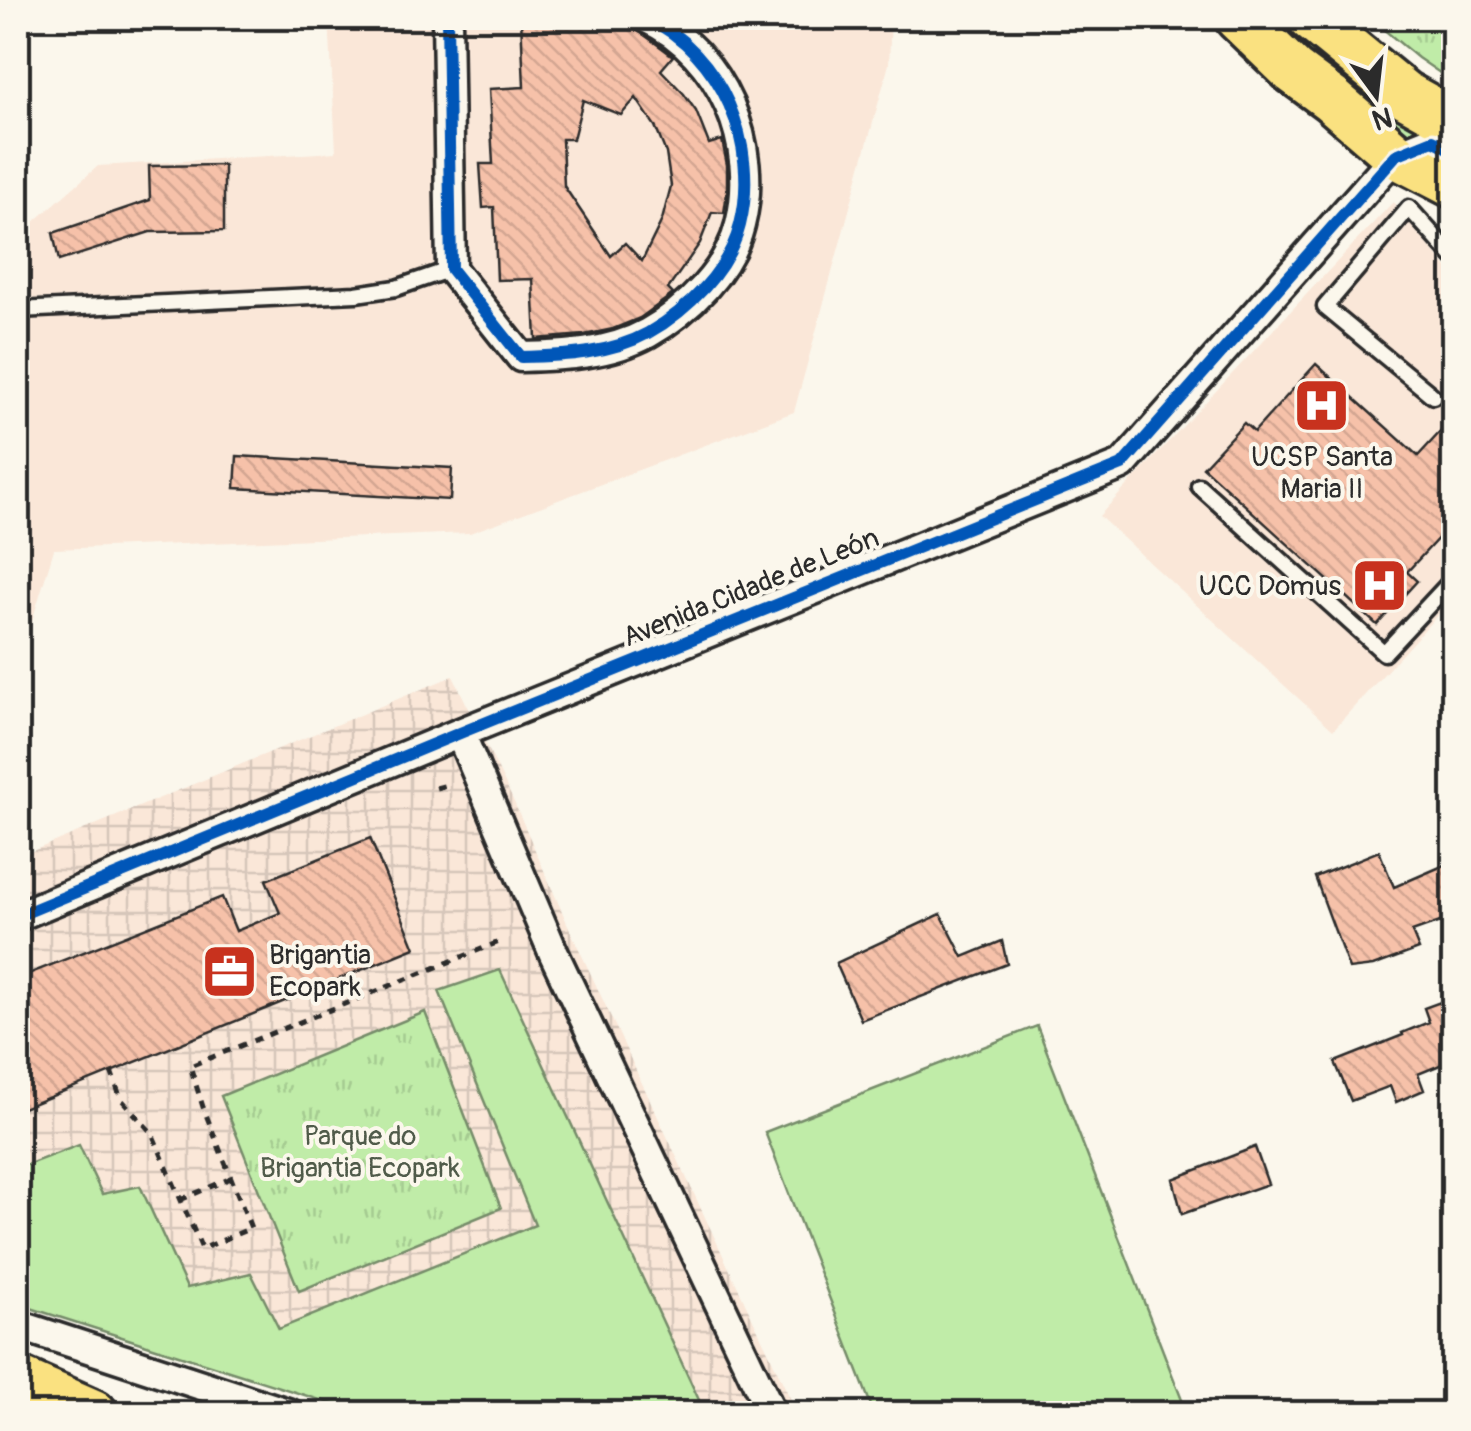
<svg xmlns="http://www.w3.org/2000/svg" width="1471" height="1431" font-family="Pangolin,sans-serif">
  <style>
    .built { fill: #fae7d8 }
    .industrial { fill: url(#industrial-grid) }
    .grass { fill: #c0eca8; stroke: #768c6a; stroke-width: 2.5 }
    .park { fill: url(#park-tufts); stroke: #768c6a; stroke-width: 2.5 }
    .building { fill: url(#building-back-hatch); stroke: #2b2b2b; stroke-width: 2.5; fill-rule: evenodd }
    .lines { fill: none; stroke-linecap: round; stroke-linejoin: round }
    .service-casing { stroke: #2b2b2b; stroke-width: 21 }
    .minor-casing { stroke: #2b2b2b; stroke-width: 35 }
    .primary-casing { stroke: #2b2b2b; stroke-width: 52 }
    .trunk-casing { stroke: #2b2b2b; stroke-width: 55 }
    .path { stroke: #2b2b2b; stroke-width: 5; stroke-dasharray: 8 8; stroke-linecap: butt }
    .service { stroke: #fbf7ec; stroke-width: 14 }
    .minor { stroke: #fbf7ec; stroke-width: 28 }
    .primary { stroke: #fae180; stroke-width: 45 }
    .trunk { stroke: #fae180; stroke-width: 48 }
    .cycleway-casing { stroke: #fbf7ec; stroke-width: 19 }
    .cycleway { stroke: #0057b8; stroke-width: 12 }
    .labels { text-anchor: middle; dominant-baseline: central; stroke-width: 8; stroke-linejoin: round; paint-order: stroke }
    .poi-label { font-size: 28px; fill: #2b2b2b; stroke: #fbf7ec }
    .street-label { font-size: 28px; fill: #2b2b2b; stroke: #fbf7ec }
    .park-label { font-size: 28px; fill: #505b4a; stroke: #fbf7ec }
  </style>
  <defs>
    <pattern id="industrial-grid" width="8" height="8" patternUnits="userSpaceOnUse" patternTransform="scale(2.5)"><rect width="8" height="8" fill="#fae7d8"/><path d="M0 4h8M4 0v8" fill="none" stroke="#d6c6ba"/></pattern>
    <pattern id="park-tufts" width="24" height="20" patternUnits="userSpaceOnUse" patternTransform="scale(2.5)"><rect width="24" height="20" fill="#c0eca8"/><path d="M3 7l-1-3M5 7V3M7 7l1-3M15 17l-1-3M17 17v-4M19 17l1-3" fill="none" stroke="#a5cb91"/></pattern>
    <pattern id="building-back-hatch" width="6" height="6" patternUnits="userSpaceOnUse" patternTransform="scale(2.5)"><rect width="6" height="6" fill="#f6c1a9"/><path d="M-1 5l2 2M0 0l6 6M5-1l2 2" fill="none" stroke="#d3a692"/></pattern>
  </defs>
  <rect width="100%" height="100%" fill="#fbf7ec"/>
  <filter id="ink" filterUnits="userSpaceOnUse"><feTurbulence type="fractalNoise" baseFrequency=".01" numOctaves="2"/><feDisplacementMap in="SourceGraphic" scale="20" xChannelSelector="R" yChannelSelector="G"/><feConvolveMatrix kernelMatrix="1 2 1 2 8 2 1 2 1" color-interpolation-filters="sRGB"/></filter>
  <g filter="url(#ink)">
    <path class="built" d="M329,18H891L889,64L794,412L470,533L54,549L18,667V236L98,166L336,152Z
      M1393,202L1453,275V598L1333,730L1099,516Z"/>
    <path class="industrial" d="M453,676L514,802L571,932L797,1413H361L18,1304V857Z"/>
    <path class="grass" d="M1261,18H1281L1316,50L1453,148V164L1391,124Z
      M500,970L705,1413H361L18,1304V1168L79,1145L102,1194L140,1186L187,1288L251,1273L279,1329L535,1225L439,991Z
      M1037,1026L1187,1413H874L765,1132Z"/>
    <path class="park" d="M1370,18H1453V82L1418,58Z
      M425,1012L501,1208L299,1291L221,1096Z"/>
    <path class="building" d="M521,18H583L632,26L673,56L661,70L684,94L696,111L709,144L722,140L727,165V193L724,213L712,212L700,243L668,289L673,294L640,318L613,329L584,335L536,339L533,279L497,280L494,207L483,208L480,164H493L489,89L524,87ZM636,98L655,126L666,153L671,186L662,220L642,261L625,243L611,256L564,186L562,139H573L583,100L621,115Z
      M224,165V231L150,232L59,261L53,233L150,200L149,166Z
      M1316,364L1418,456L1454,417V521L1407,572L1417,581L1377,625L1203,467L1244,423L1254,432Z
      M237,456L452,468L450,500L235,488Z
      M370,838L415,948L18,1110V978L222,897L236,931L280,913L266,880Z
      M1379,851L1394,887L1454,861V917L1412,932L1419,949L1373,966L1349,969L1315,877Z
      M941,914L963,957L1002,941L1007,964L861,1020L836,963Z
      M1454,997V1080L1451,1081L1445,1063L1418,1074L1424,1090L1396,1102L1390,1086L1351,1101L1335,1062L1403,1035L1402,1033L1429,1022L1424,1008Z
      M1255,1147L1268,1184L1182,1214L1173,1179Z"/>
    <g class="lines">
      <defs>
        <path id="service" d="M18,310L356,294L396,288L451,269
          M1433,396L1325,307L1409,208L1454,258
          M1199,486L1384,653L1454,578"/>
        <path id="minor" d="M447,18L451,269L521,357C564,356 610,354 648,333C687,311 729,270 740,225C760,145 722,53 647,18
          M460,733L554,954L772,1414
          M18,916L460,733L1122,465L1396,155L1433,140L1454,151
          M18,1325L290,1414"/>
        <path id="primary" d="M1238,18L1293,71L1331,99L1396,155L1454,185
          M1311,18L1404,94L1454,122"/>
        <path id="trunk" d="M18,1381L93,1414"/>
      </defs>
      <use href="#service" class="service-casing"/>
      <use href="#minor" class="minor-casing"/>
      <use href="#primary" class="primary-casing"/>
      <use href="#trunk" class="trunk-casing"/>
      <path class="path" d="M436,788L451,784
        M111,1071L121,1099L152,1133L202,1249L251,1228L203,1107L190,1066L499,942
        M180,1200L231,1178"/>
      <use href="#service" class="service"/>
      <use href="#minor" class="minor"/>
      <use href="#primary" class="primary"/>
      <use href="#trunk" class="trunk"/>
      <defs>
        <path id="cycleway" d="M447,18L451,269L521,357C564,356 610,354 648,333C687,311 729,270 740,225C760,145 722,53 647,18
          M18,916L460,733L1122,465L1396,155L1433,140L1454,151"/>
      </defs>
      <use href="#cycleway" class="cycleway-casing"/>
      <use href="#cycleway" class="cycleway"/>
    </g>
  </g>
  <defs>
    <symbol id="hospital-square" viewBox="-11 -11 22 22"><rect x="-9" y="-9" width="18" height="18" rx="4" fill="#c8321e" stroke="#fbf7ec"/><path d="M-5-5h3v3.5h4V-5h3V5h-3V1.5h-4V5h-3Z" fill="#fff"/></symbol>
    <symbol id="office-square" viewBox="-11 -11 22 22"><rect x="-9" y="-9" width="18" height="18" rx="4" fill="#c8321e" stroke="#fbf7ec"/><path d="M-6-3h4V-5.5h4V-3h4V5H-6ZM-1-4.5V-3h2v-1.5ZM-6 0V1H6V0Z" fill="#fff"/></symbol>
  </defs>
  <g fill-rule="evenodd">
    <use href="#hospital-square" x="1290" y="374" width="63" height="63"/>
    <use href="#hospital-square" x="1348" y="554" width="63" height="63"/>
    <use href="#office-square" x="198" y="940" width="63" height="63"/>
  </g>
  <g class="labels">
    <g class="poi-label">
      <text x="1322" y="457">UCSP Santa<tspan x="1322" dy="32">Maria II</tspan></text>
      <text x="1341" y="586" text-anchor="end">UCC Domus</text>
      <text x="269" y="955" text-anchor="start">Brigantia<tspan x="269" dy="32">Ecopark</tspan></text>
    </g>
    <g class="street-label">
      <text transform="translate(751 588) rotate(-22)">Avenida Cidade de León</text>
    </g>
    <g class="park-label">
      <text x="360" y="1136">Parque do<tspan x="360" dy="32">Brigantia Ecopark</tspan></text>
    </g>
  </g>
  <rect width="1471" height="1431" fill="none" stroke="#fbf7ec" stroke-width="60"/>
  <rect x="30" y="30" width="1411" height="1371" fill="none" stroke="#2b2b2b" stroke-width="4" filter="url(#ink)"/>
  <g transform="translate(1376 95) rotate(165)" stroke="#fbf7ec" stroke-width="8" paint-order="stroke">
  <path d="M0-8L18 38L0 25L-18 38Z" fill="#2b2b2b"/>
  <text y="-15" font-size="28" font-weight="bold" text-anchor="middle" fill="#2b2b2b">N</text>
  </g>
</svg>
